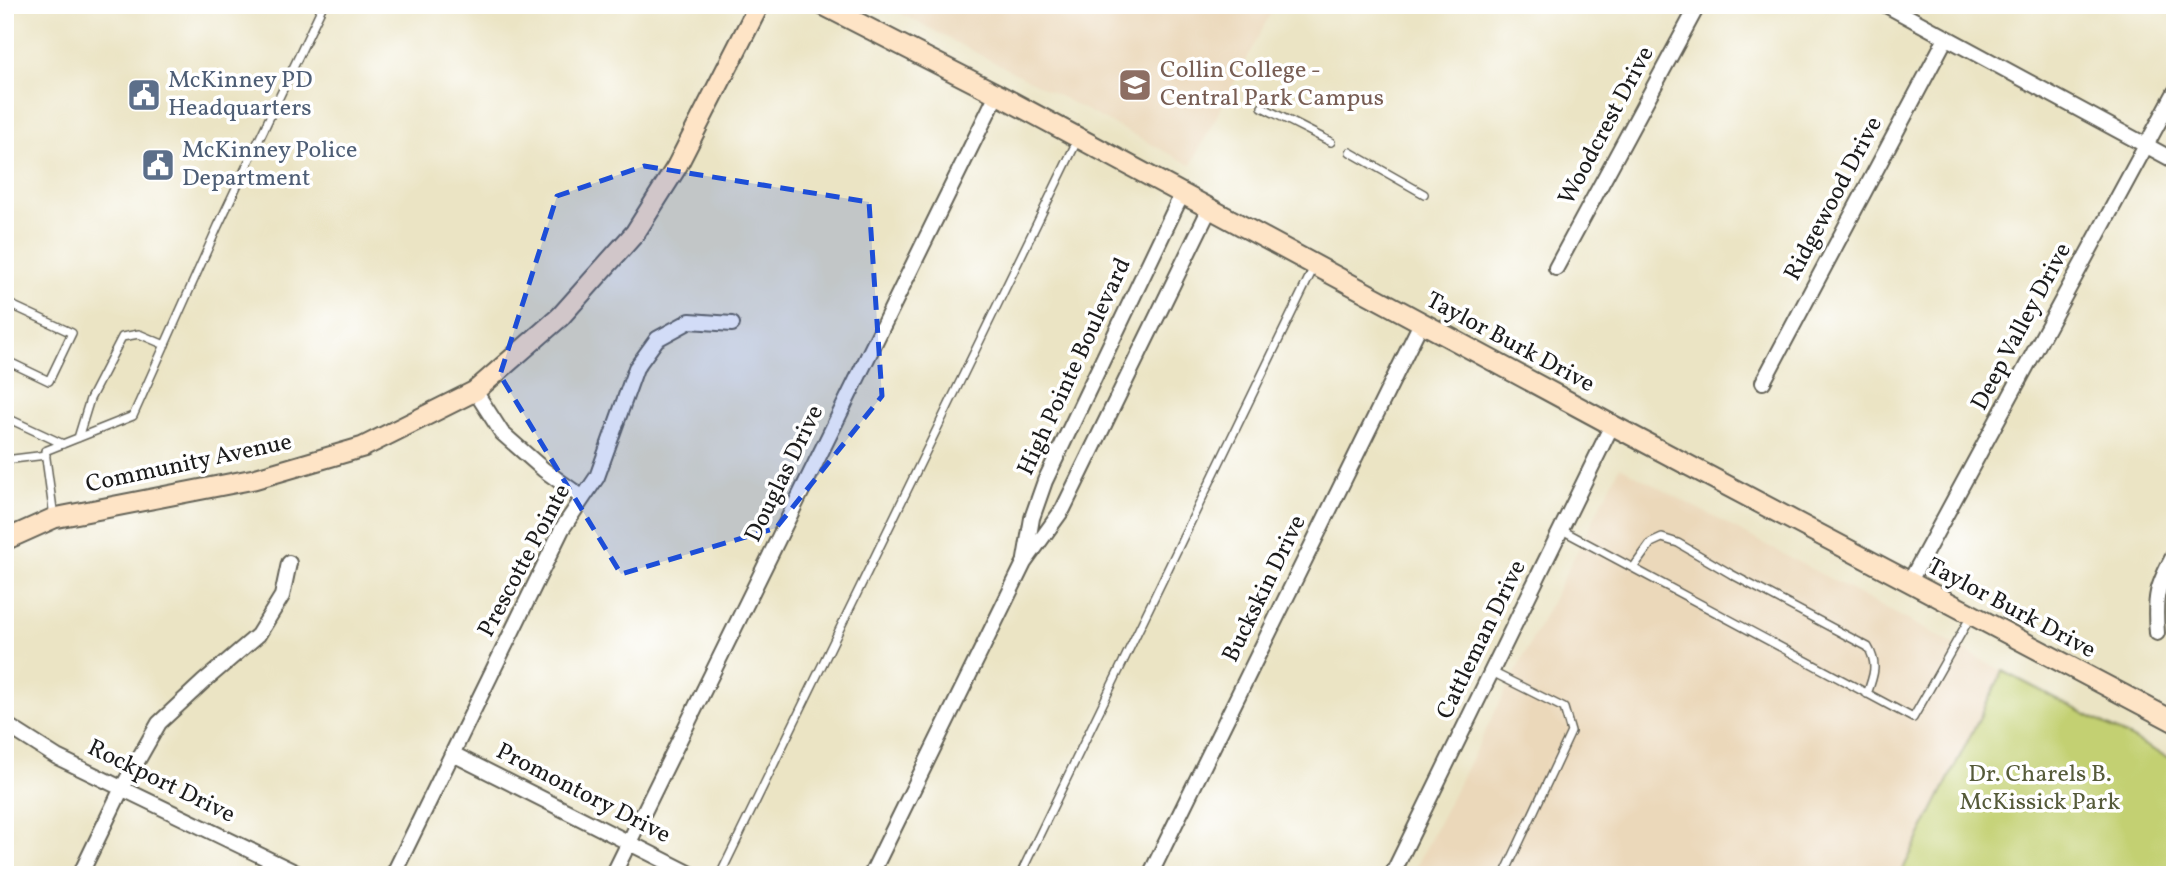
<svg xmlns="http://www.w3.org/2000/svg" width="2180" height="880" font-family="Vollkorn,serif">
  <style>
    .built { fill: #ebd8ba }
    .green { fill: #c3d072; stroke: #707647; stroke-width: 2 }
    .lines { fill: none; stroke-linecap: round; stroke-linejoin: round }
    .lane-casing { stroke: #646257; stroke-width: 10 }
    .street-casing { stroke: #646257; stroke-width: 18 }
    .secondary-casing { stroke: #646257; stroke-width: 23 }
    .lane { stroke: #fff; stroke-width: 7 }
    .street { stroke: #fff; stroke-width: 14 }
    .secondary { stroke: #fee4c6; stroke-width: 19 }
    .marked { fill: #1d4ed8; fill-opacity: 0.2; stroke: #1d4ed8; stroke-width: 5; stroke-dasharray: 14 9; stroke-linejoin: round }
    .labels { text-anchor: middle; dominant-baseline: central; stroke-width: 7; stroke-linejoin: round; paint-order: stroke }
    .education-label { font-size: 24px; fill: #785e54; stroke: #fff; text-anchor: start }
    .service-label { font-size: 24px; fill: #4e5e75; stroke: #fff; text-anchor: start }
    .street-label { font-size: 24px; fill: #1c1c1c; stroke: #fff }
    .park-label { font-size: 24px; fill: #565b3a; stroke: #fff }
  </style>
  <rect width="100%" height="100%" fill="#fff"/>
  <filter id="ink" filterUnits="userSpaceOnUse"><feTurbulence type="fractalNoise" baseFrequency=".0143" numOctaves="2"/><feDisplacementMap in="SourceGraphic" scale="14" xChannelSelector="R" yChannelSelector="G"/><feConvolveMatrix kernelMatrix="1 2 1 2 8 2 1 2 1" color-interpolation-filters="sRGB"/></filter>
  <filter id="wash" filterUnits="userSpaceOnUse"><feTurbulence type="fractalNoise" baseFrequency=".00686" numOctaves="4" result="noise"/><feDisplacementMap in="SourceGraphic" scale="28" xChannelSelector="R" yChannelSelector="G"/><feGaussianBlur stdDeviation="1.57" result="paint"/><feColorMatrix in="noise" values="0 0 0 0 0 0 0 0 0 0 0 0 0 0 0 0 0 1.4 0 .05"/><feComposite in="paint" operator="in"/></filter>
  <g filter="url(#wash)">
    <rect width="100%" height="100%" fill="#ebe4c4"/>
    <path class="built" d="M885,5H1275L1191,165Z
      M1620,467L2003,671L1900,875H1412Z"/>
    <path class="green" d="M2003,671L2175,761V875H1900Z"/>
  </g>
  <g filter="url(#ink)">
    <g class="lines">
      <defs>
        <path id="lane" d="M1262,107L1331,142
          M1350,152L1424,194
          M5,302L72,333L49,381L5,360
          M5,417L63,444
          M78,438L90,399L122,337L139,334L165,345
          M5,460L46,455
          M54,517L45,451L133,416L218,226L323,5
          M1562,530L1913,718L1971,616
          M1633,568L1651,543L1662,538L1678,543L1731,574L1868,647C1878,664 1874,675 1867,694
          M1492,672L1564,708L1571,732L1504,875
          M720,875L1078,139
          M1020,875L1314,267"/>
        <path id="street" d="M1886,5L2175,161
          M1556,268L1698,5
          M1763,382L1946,38
          M475,391L502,433L544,470L583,498
          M1025,559L1032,518L1045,481L1182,194
          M1909,583L2175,92
          M2157,633C2154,596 2157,586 2175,553
          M5,724L57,757L301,875
          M453,754L693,875
          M80,875L122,788L159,723L203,682L258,635L282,596L289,563
          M393,875L562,529L597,477L636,368L657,339L690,321L732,324
          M613,875L997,94
          M871,875L1024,563L1063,509L1210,208
          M1150,875L1421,323
          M1392,875L1612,425"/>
        <path id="secondary" d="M823,5L997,94L1612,425L2175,722
          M5,540L54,518L254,479L363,447L475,391L560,317L635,233L676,168L759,5"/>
      </defs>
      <use href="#lane" class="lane-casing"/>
      <use href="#street" class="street-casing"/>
      <use href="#secondary" class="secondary-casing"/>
      <use href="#lane" class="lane"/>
      <use href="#street" class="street"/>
      <use href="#secondary" class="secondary"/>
    </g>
  </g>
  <path class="marked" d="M644,166L869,202L882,396L776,528L621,574L500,375L557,196Z"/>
  <defs>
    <symbol id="university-square" viewBox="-11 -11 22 22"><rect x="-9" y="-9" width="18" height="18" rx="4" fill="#8d6e63" stroke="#fff"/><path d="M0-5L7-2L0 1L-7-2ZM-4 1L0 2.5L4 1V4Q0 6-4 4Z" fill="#fff"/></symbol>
    <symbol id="civic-square" viewBox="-11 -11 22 22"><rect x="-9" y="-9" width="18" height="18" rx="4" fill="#5c6f8a" stroke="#fff"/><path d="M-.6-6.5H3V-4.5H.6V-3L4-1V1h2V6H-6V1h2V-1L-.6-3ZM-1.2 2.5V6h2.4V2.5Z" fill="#fff"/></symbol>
  </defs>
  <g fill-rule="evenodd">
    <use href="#university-square" x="1116" y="66" width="38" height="38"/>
    <use href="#civic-square" x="125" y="76" width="38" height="38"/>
    <use href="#civic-square" x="139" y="146" width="38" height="38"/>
  </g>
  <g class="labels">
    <g class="education-label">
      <text x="1160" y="71">Collin College -<tspan x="1160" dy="28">Central Park Campus</tspan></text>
    </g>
    <g class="service-label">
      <text x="168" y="81">McKinney PD<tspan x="168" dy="28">Headquarters</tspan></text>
      <text x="182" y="151">McKinney Police<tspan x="182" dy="28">Department</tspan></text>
    </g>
    <g class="street-label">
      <text transform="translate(1607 126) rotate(-62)">Woodcrest Drive</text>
      <text transform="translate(1834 199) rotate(-62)">Ridgewood Drive</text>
      <text transform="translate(2022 327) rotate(-62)">Deep Valley Drive</text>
      <text transform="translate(1510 343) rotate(28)">Taylor Burk Drive</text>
      <text transform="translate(1075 367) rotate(-65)">High Pointe Boulevard</text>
      <text transform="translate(189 464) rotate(-12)">Community Avenue</text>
      <text transform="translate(785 474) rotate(-64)">Douglas Drive</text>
      <text transform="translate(525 561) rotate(-62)">Prescotte Pointe</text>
      <text transform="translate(1265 589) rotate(-64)">Buckskin Drive</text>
      <text transform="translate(2011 609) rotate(28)">Taylor Burk Drive</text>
      <text transform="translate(1482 640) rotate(-64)">Cattleman Drive</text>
      <text transform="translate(161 782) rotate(26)">Rockport Drive</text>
      <text transform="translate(583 794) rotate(27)">Promontory Drive</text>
    </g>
    <g class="park-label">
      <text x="2040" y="775">Dr. Charels B.<tspan x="2040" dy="28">McKissick Park</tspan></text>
    </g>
  </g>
  <rect width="2180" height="880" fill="none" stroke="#fff" stroke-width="28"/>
</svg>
